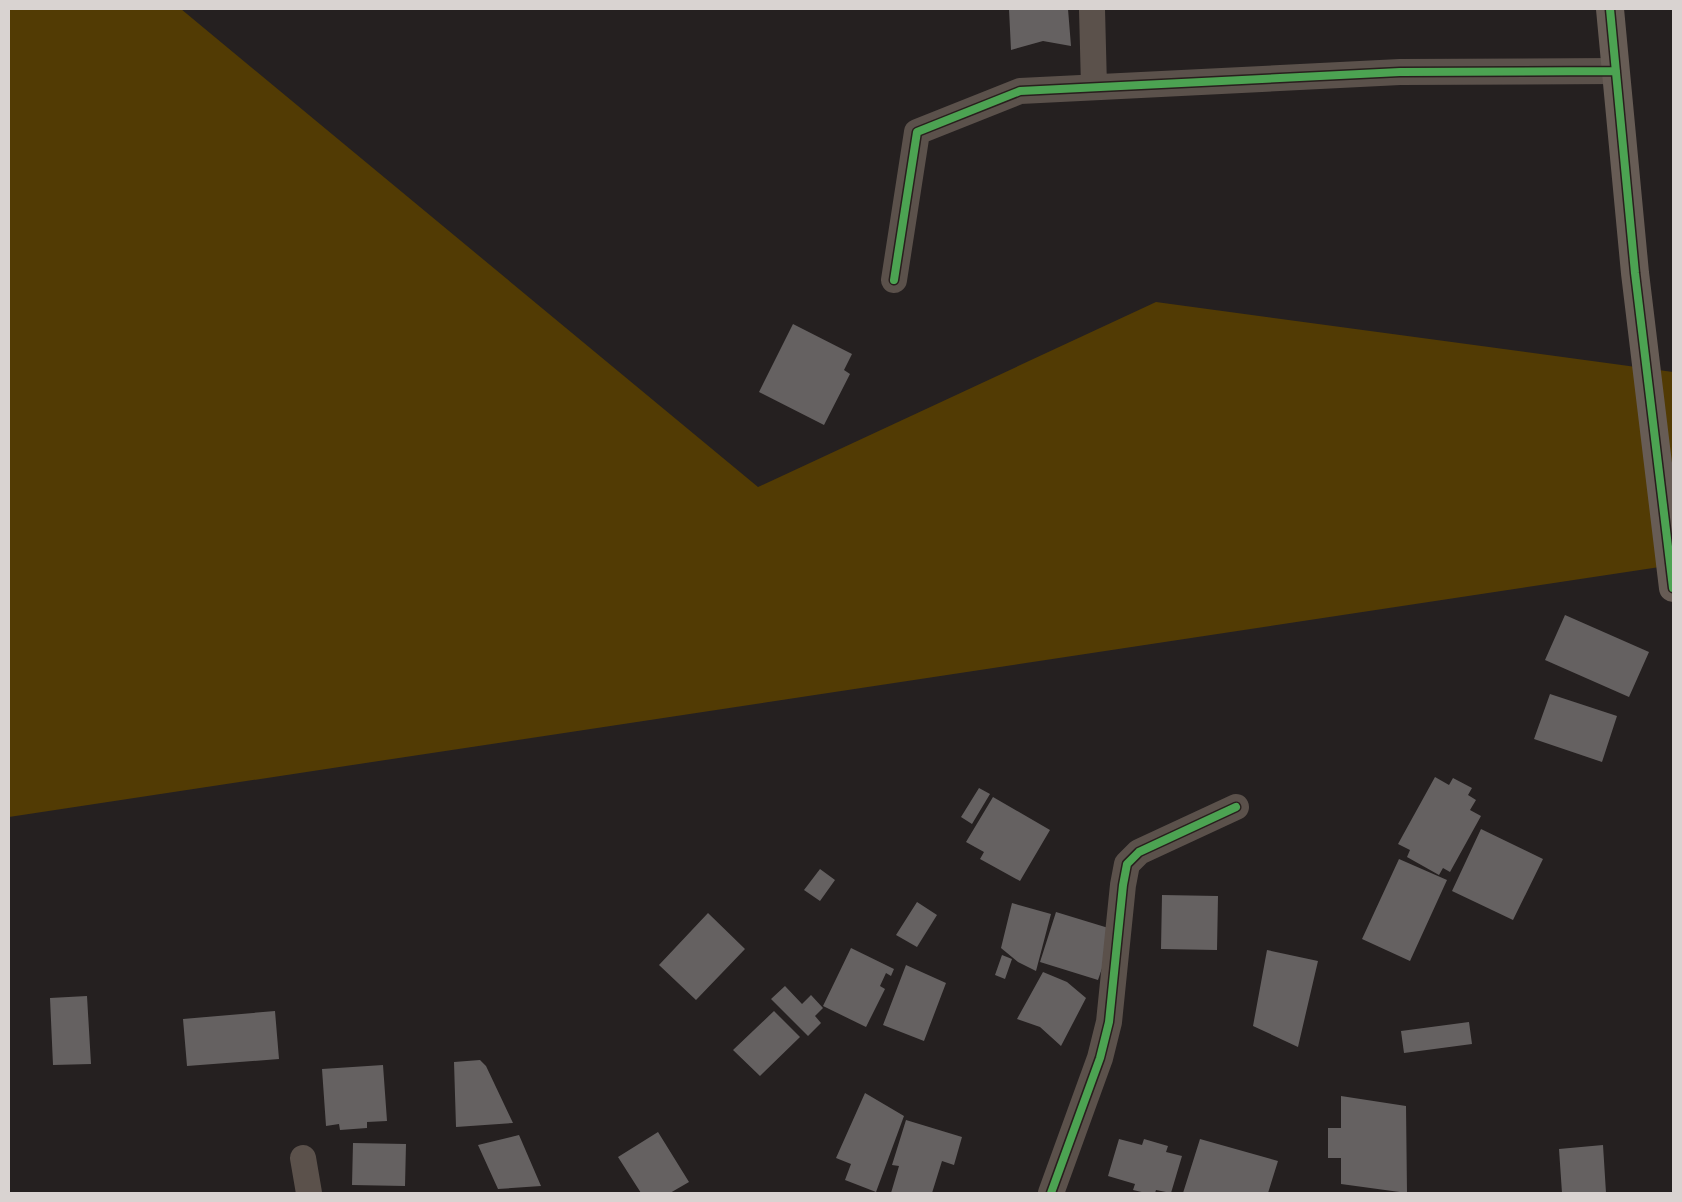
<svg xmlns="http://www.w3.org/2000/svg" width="1682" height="1202" font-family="Mulish,sans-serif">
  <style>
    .green { fill: #523b04 }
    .building { fill: #656161 }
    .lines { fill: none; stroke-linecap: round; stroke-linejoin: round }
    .street { stroke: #5b514b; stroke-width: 26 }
    .secondary { stroke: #675c55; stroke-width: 28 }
    .cycleway-casing { stroke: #281f1d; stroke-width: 11 }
    .cycleway { stroke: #4ca352; stroke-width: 8 }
  </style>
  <rect width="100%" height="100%" fill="#252020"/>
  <path class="green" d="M9,9H181L758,487L1156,302L1673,372V565L9,817Z"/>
  <path class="building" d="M1009,9H1068L1071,46L1043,41L1011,50Z
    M793,324L852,354L844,370L850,374L824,425L759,392Z
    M1565,615L1649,652L1629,697L1545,660Z
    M1550,694L1617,716L1602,762L1534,739Z
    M1435,777L1449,785L1453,778L1472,788L1468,795L1476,800L1470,810L1481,816L1450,872L1443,868L1439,875L1407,857L1410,850L1398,844Z
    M979,788L990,794L972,824L961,817Z
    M993,797L1050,830L1020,881L980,859L984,852L966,842Z
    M1481,829L1543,859L1513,920L1452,891Z
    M1399,859L1447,880L1410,961L1362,939Z
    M820,869L835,880L820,901L804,890Z
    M1162,895L1218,896L1217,950L1161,949Z
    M917,902L937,915L917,947L896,935Z
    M1012,903L1051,914L1036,971L1018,962L1001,948Z
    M1056,912L1115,930L1098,980L1040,962Z
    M708,913L745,949L696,1000L659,965Z
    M851,948L894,969L891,976L886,973L880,986L885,989L866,1027L823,1006Z
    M1267,950L1318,961L1298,1047L1253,1026Z
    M1002,955L1012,959L1005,979L995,975Z
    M906,965L946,983L924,1041L883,1025Z
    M1043,972L1067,982L1086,998L1061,1046L1040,1027L1017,1019Z
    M785,986L802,1004L811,995L823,1008L815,1016L821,1023L808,1036L771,999Z
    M87,996L91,1064L53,1065L50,998Z
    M275,1011L279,1059L187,1066L183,1019Z
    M774,1011L800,1037L760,1076L733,1050Z
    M1469,1022L1472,1044L1404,1053L1401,1031Z
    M480,1060L486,1066L513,1123L456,1127L454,1062Z
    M383,1065L387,1121L367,1122V1128L340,1130L339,1124L326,1126L322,1069Z
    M865,1093L904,1116L876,1192L845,1180L851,1164L836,1158Z
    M1341,1096L1406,1106L1407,1193L1341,1184V1158H1328V1128H1341Z
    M906,1120L962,1137L954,1165L942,1161L932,1193H891L899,1166L892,1165Z
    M658,1132L689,1182L670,1193H641L618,1157Z
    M519,1135L541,1186L498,1189L478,1145Z
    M1119,1139L1142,1145L1144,1139L1168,1146L1166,1152L1182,1156L1171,1193L1156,1190L1155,1193H1146L1133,1190L1135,1184L1108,1176Z
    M1200,1139L1278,1161L1268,1193H1183Z
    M353,1143L406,1144L405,1186L352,1185Z
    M1603,1145L1606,1193H1562L1559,1149Z"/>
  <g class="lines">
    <path class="street" d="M1092,9L1094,87
      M894,280L917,132L1020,91L1400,72L1616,71
      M303,1158L309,1193
      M1051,1193L1100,1058L1109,1022L1123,885L1127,864L1139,852L1236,807"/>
    <path class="secondary" d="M1610,9L1635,273L1673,588"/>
    <defs>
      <path id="cycleway" d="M1610,9L1635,273L1673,588
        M894,280L917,132L1020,91L1400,72L1616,71
        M1051,1193L1100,1058L1109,1022L1123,885L1127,864L1139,852L1236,807"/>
    </defs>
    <use href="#cycleway" class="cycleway-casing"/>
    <use href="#cycleway" class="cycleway"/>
  </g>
  <rect width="1682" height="1202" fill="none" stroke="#d9d3d1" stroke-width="20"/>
</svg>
